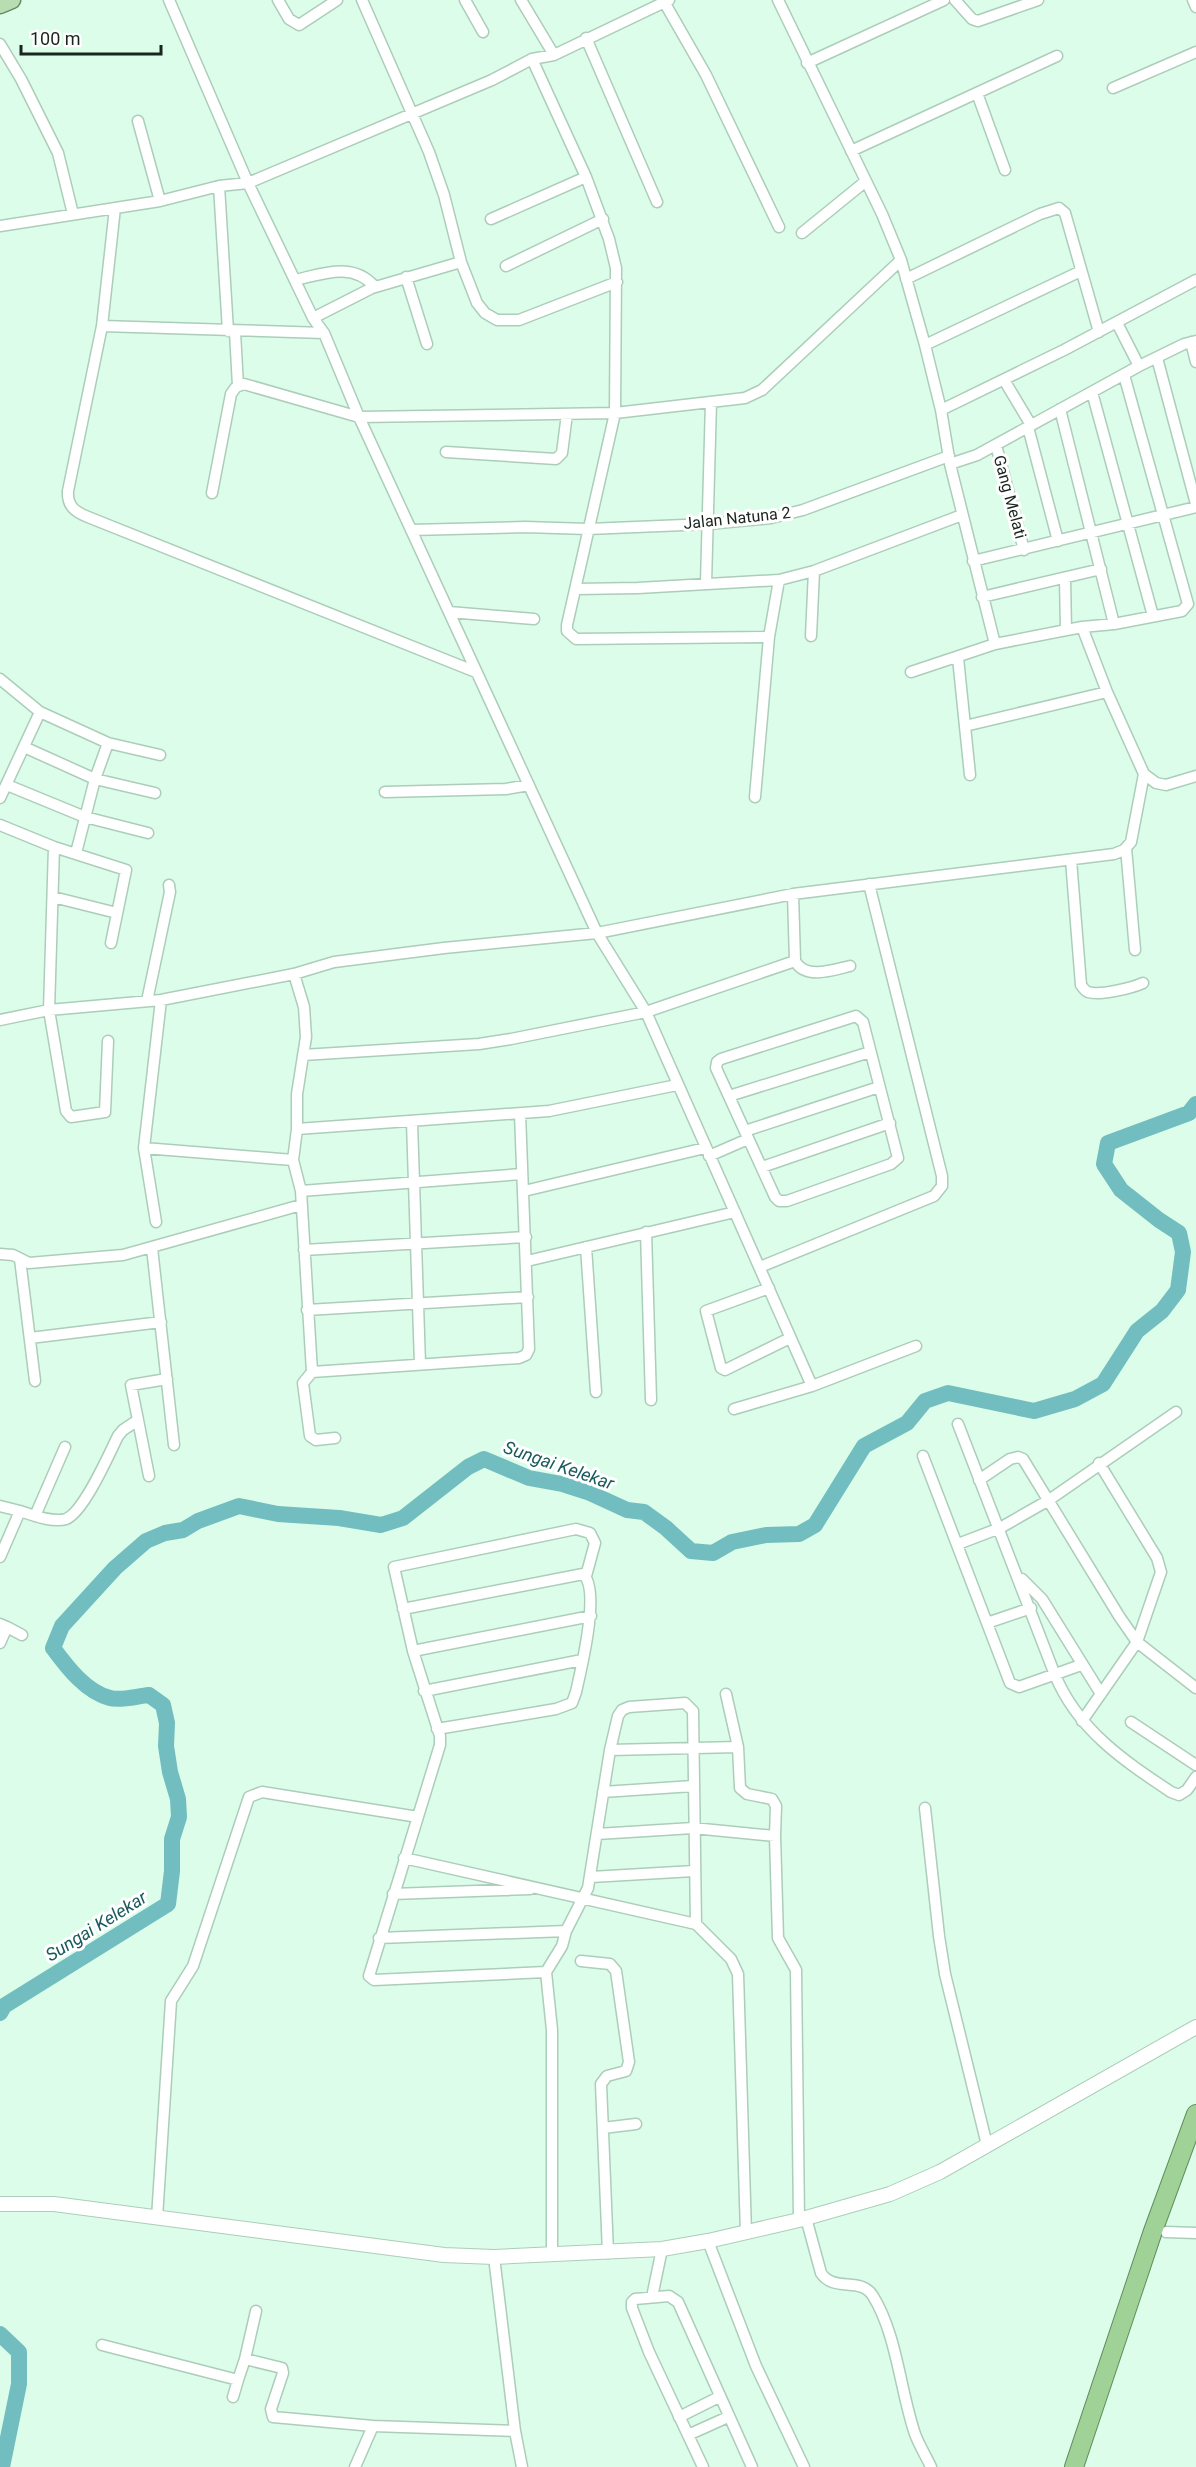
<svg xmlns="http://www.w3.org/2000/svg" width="1196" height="2467" font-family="Roboto,sans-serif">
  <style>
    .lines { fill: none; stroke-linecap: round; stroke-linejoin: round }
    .river { stroke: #72bdc0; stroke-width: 16 }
    .minor-casing { stroke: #accdba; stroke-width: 13 }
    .tertiary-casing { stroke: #accdba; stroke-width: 16 }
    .primary-casing { stroke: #618e5c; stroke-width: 19 }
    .trunk-casing { stroke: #618e5c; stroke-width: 20 }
    .minor { stroke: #fff; stroke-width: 10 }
    .tertiary { stroke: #fff; stroke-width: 14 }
    .primary { stroke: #b8ddb2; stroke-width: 16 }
    .trunk { stroke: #a0d298; stroke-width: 18 }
    .labels { text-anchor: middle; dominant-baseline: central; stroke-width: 6; stroke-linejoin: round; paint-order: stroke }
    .street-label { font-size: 16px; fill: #19251e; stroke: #fff }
    .water-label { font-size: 18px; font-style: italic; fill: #1a5a5c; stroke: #fff }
  </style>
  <rect width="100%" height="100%" fill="#dcfdea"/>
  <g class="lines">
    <path class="river" d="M0,2013L4,2006L168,1904L172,1871V1839L179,1817L178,1799L170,1772L166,1746L167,1723L163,1705L149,1695C137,1696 121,1701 110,1698C86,1692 67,1667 53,1648L62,1626L115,1568L146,1541L165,1533L183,1530L198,1521L239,1506L278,1514L339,1518L381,1525L403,1518L468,1467L484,1459L529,1478L562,1484L590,1493L627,1510L644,1512L666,1528L691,1551L713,1553L732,1542L766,1535L799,1534L815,1525L864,1446L907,1423L925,1401L948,1393L1034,1411L1075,1399L1103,1384L1137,1331L1162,1311L1178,1290L1183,1252L1179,1233L1159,1220L1121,1190L1104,1164L1108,1143L1189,1113L1196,1104
      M0,2334L19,2352V2384L2,2467"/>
    <defs>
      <path id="minor" d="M169,0L248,183L313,318L324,333L359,417L597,933L646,1012L812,1386
        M278,0L289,19L299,25L337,0
        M362,0L429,152L444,195L461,262L477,303L485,313L497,320H519L617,282
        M465,0L483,32
        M521,0L554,55
        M663,0L706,75L779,227
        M778,0L882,214L901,260L925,345L941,410L950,464L995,644L1082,627L1107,692L1144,774L1156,783L1166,785L1196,776
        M955,0L972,19L978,21L1038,0
        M1193,0L1196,7
        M586,38L657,202
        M0,44L21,79L58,153L73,214
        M532,59L586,177L609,239L616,268L615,413L567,625V631L576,639L769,637
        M807,63L944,0
        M1113,88L1196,52
        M977,93L1005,170
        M138,121L160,201
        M851,151L1057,56
        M219,186L228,331
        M115,208L102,326L68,491C67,506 75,512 88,517L476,672
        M491,219L586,177
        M0,226L160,201L219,186L248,183L492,80L532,59L554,55L669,0
        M802,233L866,181
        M506,266L603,219
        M406,277L427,344
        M906,279L1040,214L1059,208L1065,213L1099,332
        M295,280C322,274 353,261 375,287
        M313,318L372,288L461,262
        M1117,323L1139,366
        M102,326L324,333
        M235,332L238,386
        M1191,342L1196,362
        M925,345L1081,271
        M1157,358L1196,504
        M1004,380L1031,425
        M1092,392L1153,616
        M1060,409L1114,624
        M941,410L1064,350L1196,280
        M1028,427L1058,541
        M996,445L1024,550
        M446,452L556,459L562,453L567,414
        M950,464L977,455L1139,366L1184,344L1196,341
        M212,493L231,394L236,387L244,384L359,417L615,413L745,398L762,390L901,260
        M411,530L525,527L588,529L708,524L771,518L803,510L949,456
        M973,561L1196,507
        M1065,579L1066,630
        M706,583L711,402
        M576,589L638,588L779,580L814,571L962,515
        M982,597L1101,569
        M449,612L534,619
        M1082,627L1114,624L1182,611L1188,604L1124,375
        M811,636L814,571
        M958,658L970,775
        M911,672L995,644
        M0,679L40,712L108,743L160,755
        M965,726L1107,692
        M24,747L95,779L155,793
        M7,785L85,817L148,833
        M385,792L506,789L529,785
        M755,797L769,637L779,580
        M0,798L40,712
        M0,825L54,847L126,870L111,943
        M54,847L49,1010L66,1111L71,1117L105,1112L108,1041
        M1126,848L1135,950
        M76,853L95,779L108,743
        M1071,860L1081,985C1083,988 1085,991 1088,992C1099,996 1132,988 1143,983
        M793,894L795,961C805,980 833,970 850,966
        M53,897L117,913
        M294,974L304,1007L306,1037L297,1094V1129L293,1160L301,1191L312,1372L519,1358L526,1355L529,1349L520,1114
        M161,1000L144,1148L293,1160
        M147,1001L170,892L169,885
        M856,1016L863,1022L898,1158L891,1164L787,1201H779L775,1197L716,1068L717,1062L721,1059Z
        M0,1020L49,1010L161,1000L294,974L334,962L444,948L597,933L793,894L1114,854L1124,850L1131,842L1144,774
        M303,1055L479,1044L511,1039L646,1012L795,961
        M729,1096L870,1052
        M412,1122L420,1364
        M297,1129L549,1111L677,1085
        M745,1131L879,1087
        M144,1148L156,1222
        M709,1156L748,1139
        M762,1167L890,1123
        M301,1191L522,1174
        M524,1191L705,1148
        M646,1232L651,1400
        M586,1247L596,1392
        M152,1248L174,1445
        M304,1250L526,1237
        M0,1254L13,1255L29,1263L123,1255L301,1205
        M20,1259L35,1381
        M527,1261L735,1212
        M760,1267L934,1196L942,1186V1176L869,884
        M769,1288L706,1311L721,1368L725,1370L790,1338
        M307,1310L528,1297
        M30,1338L161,1322
        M312,1372L303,1383L310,1436L316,1440L335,1438
        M734,1409L812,1386L916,1346
        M138,1420L149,1476
        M958,1424L1055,1675C1078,1730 1123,1760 1171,1792L1179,1795L1187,1790L1196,1777
        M923,1456L1010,1683L1019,1687L1081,1665
        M979,1480L1010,1459L1018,1457L1023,1459L1119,1616L1137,1642L1196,1688
        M0,1506L20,1511L0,1557
        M20,1511C32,1515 53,1523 66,1519C84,1512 109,1454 118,1436L123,1430L138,1420L131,1385L167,1379
        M35,1516L65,1447
        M958,1544L1000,1528L1049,1500L1176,1412
        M1022,1579L1042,1599L1101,1694
        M403,1609L583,1574C601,1590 581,1669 576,1692L572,1703L556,1709L437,1729
        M987,1623L1031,1608
        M0,1624L7,1627L0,1643
        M7,1627L22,1635
        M413,1651L591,1616
        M424,1691L582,1660
        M726,1694L738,1747L740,1788L747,1794L772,1799L776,1806L775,1836L778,1938L796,1970L799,2220
        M1082,1721L1137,1642L1161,1572L1157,1558L1099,1463
        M1131,1722L1196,1765
        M610,1750L738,1747
        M603,1792L693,1786
        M925,1808L939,1936L945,1974L987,2145
        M597,1834L693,1828L775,1836
        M404,1858L696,1924
        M591,1877L694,1871
        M393,1894L530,1889
        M379,1938L566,1931
        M581,1961L610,1964L616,1971L629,2062L626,2071L607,2076L601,2084L608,2253
        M546,1972L374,1980L369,1976L440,1745V1736L413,1651L394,1567L576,1529L590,1533L595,1543L586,1576
        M603,2128L636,2124
        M157,2218L171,2001L193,1966L249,1797L262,1792L418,1817
        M806,2218L821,2273C834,2293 861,2276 873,2296C897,2335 900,2390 915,2434C919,2445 926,2456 931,2467
        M1166,2232L1196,2233
        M708,2241L756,2366L804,2467
        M552,2255V2030L546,1972L562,1946L566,1931L588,1888L610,1750L618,1716L622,1710L629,1707L685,1703L693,1711L696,1924L731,1959L738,1974L746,2233
        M494,2257L515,2431L522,2467
        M652,2297L662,2249
        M102,2345L238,2380L245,2359L282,2368L283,2373L271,2409L273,2417L373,2426L515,2431
        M245,2359L256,2311
        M233,2397L238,2380
        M679,2417L719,2397
        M688,2435L728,2417
        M355,2467L373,2426
        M703,2467L649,2352L632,2308V2302L635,2299L669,2296L678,2302L752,2467"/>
      <path id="tertiary" d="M0,2204H54L444,2255L494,2257L662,2249L708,2241L799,2220L890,2194L940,2172L1196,2027"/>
      <path id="primary" d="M0,5L12,0"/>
      <path id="trunk" d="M1074,2467L1153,2231L1196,2114"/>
    </defs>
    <use href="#minor" class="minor-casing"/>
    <use href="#tertiary" class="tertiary-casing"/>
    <use href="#primary" class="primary-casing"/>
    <use href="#trunk" class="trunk-casing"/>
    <use href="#minor" class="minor"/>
    <use href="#tertiary" class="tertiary"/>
    <use href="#primary" class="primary"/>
    <use href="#trunk" class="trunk"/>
  </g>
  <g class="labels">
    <g class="street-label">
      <text transform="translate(1010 497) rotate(75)">Gang Melati</text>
      <text transform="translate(737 518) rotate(-6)">Jalan Natuna 2</text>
    </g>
    <g class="water-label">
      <text transform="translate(559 1465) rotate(19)">Sungai Kelekar</text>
      <text transform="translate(96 1926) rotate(-32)">Sungai Kelekar</text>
    </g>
  </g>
  <path d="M21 45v9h140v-9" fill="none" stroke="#19251e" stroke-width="3"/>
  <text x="30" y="45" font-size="18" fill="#19251e" stroke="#ffffff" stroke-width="4.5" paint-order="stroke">100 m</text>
</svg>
